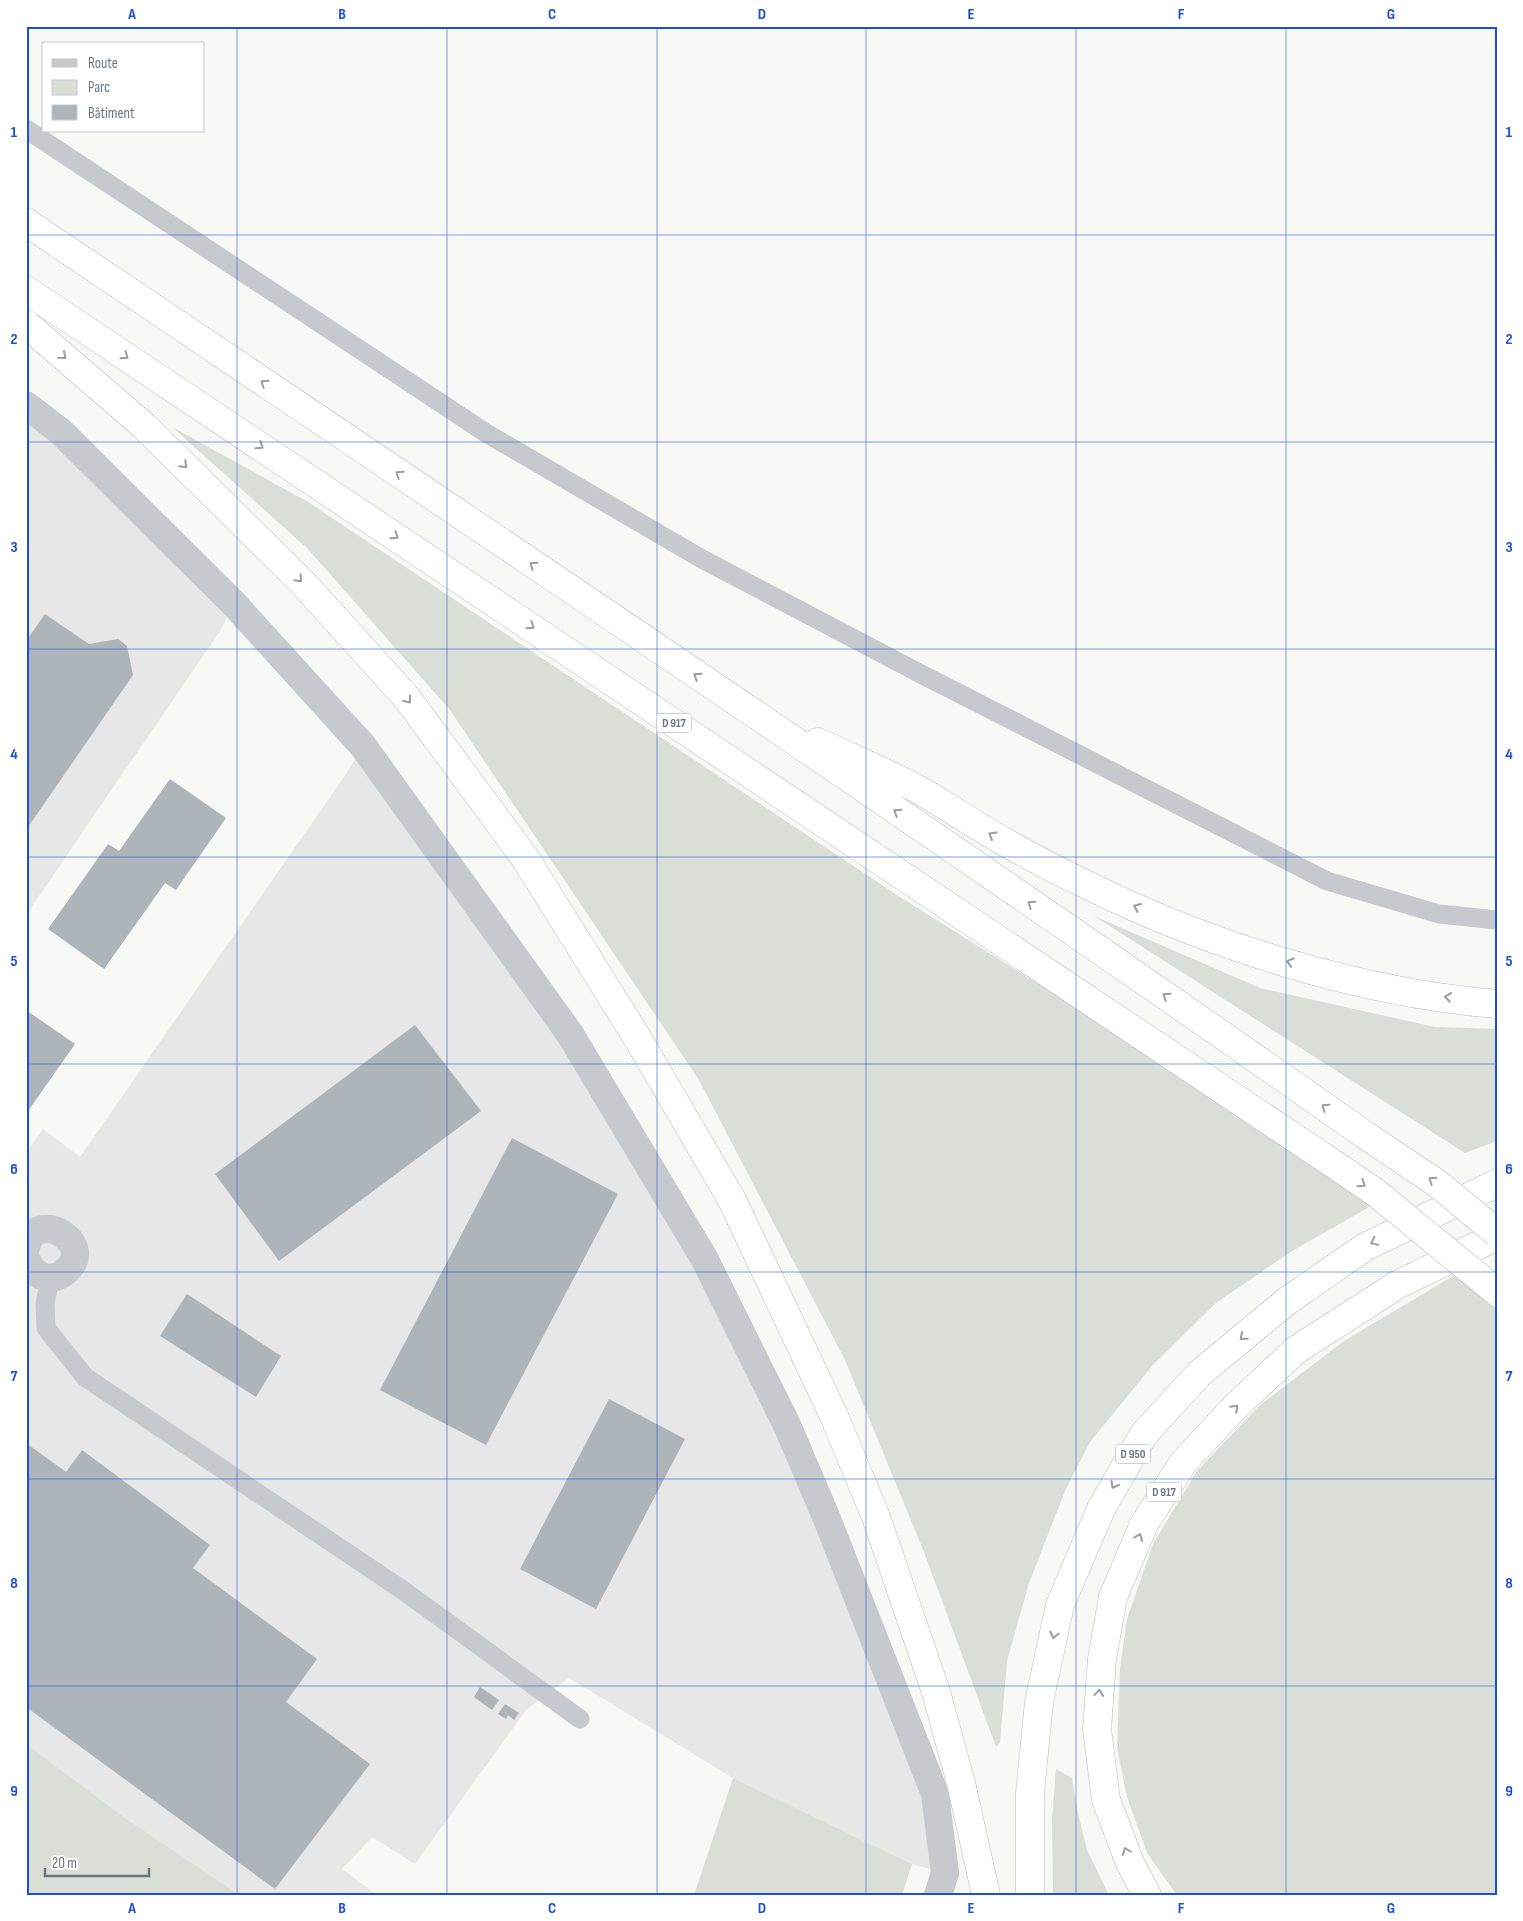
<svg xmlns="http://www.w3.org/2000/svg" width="1523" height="1921" font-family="'Sofia Sans Condensed',sans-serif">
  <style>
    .built { fill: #e6e7e6 }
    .green { fill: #d9dfd6 }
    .building { fill: #adb4ba }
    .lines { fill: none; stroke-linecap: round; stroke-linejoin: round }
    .trunk-casing { stroke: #b7babd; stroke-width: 29 }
    .service { stroke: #c6c9cd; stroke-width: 19 }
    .minor { stroke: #c6c9cd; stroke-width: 28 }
    .trunk { stroke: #fff; stroke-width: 28 }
    .trunk-bridge-casing { stroke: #b7babd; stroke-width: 29; stroke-linecap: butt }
    .trunk-bridge { stroke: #fff; stroke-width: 28 }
    .oneway { stroke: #959faa }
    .grid { fill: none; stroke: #1d4ed8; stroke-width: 1; stroke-opacity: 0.55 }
    .labels { text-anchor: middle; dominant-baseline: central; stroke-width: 5; stroke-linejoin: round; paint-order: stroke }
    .shield { fill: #fff; stroke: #959faa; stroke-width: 1 }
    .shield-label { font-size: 12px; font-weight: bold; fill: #677686 }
    .neatline { fill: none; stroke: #1d4ed8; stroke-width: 2 }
    .grid-label { font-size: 16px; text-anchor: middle; font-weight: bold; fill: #1d4ed8 }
  </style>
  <rect width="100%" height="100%" fill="#f8f8f5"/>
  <path class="built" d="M26,405L234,604L220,631L26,915Z
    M363,746L704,1258L866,1613L945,1873L912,1864L733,1778L569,1678L526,1710L415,1864L372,1837L342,1869L377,1895H240L128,1820L26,1744V1154L43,1129L80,1157L346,774Z"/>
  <path class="green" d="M172,427L308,502L897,895L1202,1087L1371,1206L1292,1251L1216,1303L1153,1365L1090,1442L1065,1491L1029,1583L1007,1661L1000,1742L996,1747L924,1552L845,1360L699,1080L450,710L307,548Z
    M1094,916L1260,988L1435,1027L1497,1029V1141L1465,1153Z
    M1458,1273L1497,1309V1895H1177L1147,1853L1127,1797L1117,1748L1120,1668L1127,1619L1153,1544L1197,1471L1259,1406L1344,1341Z
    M26,1744L128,1820L240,1895H26Z
    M1056,1769L1072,1778L1078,1813L1087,1850L1109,1895H1053L1052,1819Z
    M733,1778L912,1864L902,1895H694Z"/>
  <path class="building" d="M45,614L89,644L118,639L127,646L133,675L26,830V641Z
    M170,779L226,818L176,890L165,883L104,969L48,929L108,844L119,851Z
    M26,1010L75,1044L26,1114Z
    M415,1025L481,1111L279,1261L215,1174Z
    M512,1138L618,1194L486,1445L380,1390Z
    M187,1294L281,1356L256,1397L160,1336Z
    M609,1399L685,1439L596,1609L520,1569Z
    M26,1443L66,1472L82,1450L210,1545L193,1568L317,1659L286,1702L370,1764L275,1889L26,1707Z
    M480,1687L499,1700L492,1710L474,1697Z
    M505,1704L519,1713L514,1720L508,1715L506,1719L498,1714Z"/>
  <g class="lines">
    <defs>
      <path id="trunk" d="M26,222C474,524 923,824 1365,1135
        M26,290L1322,1156
        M26,324L144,426L302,582L407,698L525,858L638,1039L732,1200L834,1416L876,1517L936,1692L961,1783L986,1895
        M818,742C852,758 888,773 921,791C949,807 976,826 1005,842C1031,857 1058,871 1085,884C1208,945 1360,993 1497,1004
        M1030,1895V1793L1039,1702L1060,1605L1101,1509L1144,1434L1200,1373L1287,1301L1365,1247L1497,1183
        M1147,1895L1130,1863L1106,1800L1097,1729L1102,1659L1113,1597L1144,1524L1183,1463L1234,1408L1296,1350L1397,1285L1497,1236"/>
    </defs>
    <use href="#trunk" class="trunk-casing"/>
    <path class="service" d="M26,129L486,433L702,559L921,674L1327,881L1439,914L1497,920
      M50,1278L45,1304L46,1328L85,1377L404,1591L580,1719"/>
    <path class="minor" d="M26,405L60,431L234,604L363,746L570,1034L704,1258L787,1425L827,1519L935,1794L945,1873L938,1895
      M26,1248C34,1204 103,1246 62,1274C47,1284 31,1273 26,1258"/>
    <use href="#trunk" class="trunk"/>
    <defs>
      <path id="trunk-bridge" d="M1365,1135L1438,1184L1497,1233
        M1322,1156L1375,1192L1497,1292"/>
    </defs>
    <use href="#trunk-bridge" class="trunk-bridge-casing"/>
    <use href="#trunk-bridge" class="trunk-bridge"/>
  </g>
  <defs><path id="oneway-chevron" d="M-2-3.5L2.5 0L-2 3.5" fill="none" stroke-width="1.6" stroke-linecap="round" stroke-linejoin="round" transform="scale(1.25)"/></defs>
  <g class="oneway">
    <use href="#oneway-chevron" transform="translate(63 356) rotate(41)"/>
    <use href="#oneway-chevron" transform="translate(125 356) rotate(34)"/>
    <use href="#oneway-chevron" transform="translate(264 383) rotate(-146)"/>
    <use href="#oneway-chevron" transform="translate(260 446) rotate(34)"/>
    <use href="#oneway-chevron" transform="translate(184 465) rotate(45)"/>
    <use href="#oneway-chevron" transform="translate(399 474) rotate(-146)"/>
    <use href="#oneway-chevron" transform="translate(395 536) rotate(34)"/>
    <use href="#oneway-chevron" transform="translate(533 565) rotate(-146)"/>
    <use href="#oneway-chevron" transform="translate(299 579) rotate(46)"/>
    <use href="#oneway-chevron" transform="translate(531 626) rotate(34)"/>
    <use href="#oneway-chevron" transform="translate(697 676) rotate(-146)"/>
    <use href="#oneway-chevron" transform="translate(408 700) rotate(52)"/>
    <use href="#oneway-chevron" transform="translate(897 812) rotate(-146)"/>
    <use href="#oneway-chevron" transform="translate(992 835) rotate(-149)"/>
    <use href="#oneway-chevron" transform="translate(1031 904) rotate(-146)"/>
    <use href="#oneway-chevron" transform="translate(1137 907) rotate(-156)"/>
    <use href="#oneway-chevron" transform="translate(1290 962) rotate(-163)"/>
    <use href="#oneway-chevron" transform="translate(1166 996) rotate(-146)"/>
    <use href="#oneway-chevron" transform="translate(1448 997) rotate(-171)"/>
    <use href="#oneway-chevron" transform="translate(1325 1107) rotate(-145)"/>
    <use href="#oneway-chevron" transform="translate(1432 1180) rotate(-146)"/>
    <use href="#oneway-chevron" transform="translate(1362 1184) rotate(35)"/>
    <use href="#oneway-chevron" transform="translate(1374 1242) rotate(154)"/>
    <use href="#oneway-chevron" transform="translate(1243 1337) rotate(140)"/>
    <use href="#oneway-chevron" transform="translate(1235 1408) rotate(-45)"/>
    <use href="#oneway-chevron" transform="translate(1114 1485) rotate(120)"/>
    <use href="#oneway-chevron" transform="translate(1139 1537) rotate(-67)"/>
    <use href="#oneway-chevron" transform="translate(1054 1635) rotate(102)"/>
    <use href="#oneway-chevron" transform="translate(1099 1693) rotate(-85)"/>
    <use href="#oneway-chevron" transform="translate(1126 1851) rotate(-111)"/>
  </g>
  <path class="grid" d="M237,26V1895M447,26V1895M657,26V1895M866,26V1895M1076,26V1895M1286,26V1895M26,235H1497M26,442H1497M26,649H1497M26,857H1497M26,1064H1497M26,1272H1497M26,1479H1497M26,1686H1497"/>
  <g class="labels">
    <g class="shield">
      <rect x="656.5" y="713.5" width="35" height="19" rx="4"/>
      <rect x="1115.5" y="1444.5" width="35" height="19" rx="4"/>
      <rect x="1146.5" y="1482.5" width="35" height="19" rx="4"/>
    </g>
    <g class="shield-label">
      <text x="674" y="723">D 917</text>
      <text x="1133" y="1454">D 950</text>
      <text x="1164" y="1492">D 917</text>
    </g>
  </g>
  <rect width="1523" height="1921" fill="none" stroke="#ffffff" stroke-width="55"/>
  <rect x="42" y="42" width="162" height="90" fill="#ffffff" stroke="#c2c8cf"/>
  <rect x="52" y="59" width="25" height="8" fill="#c6c9cd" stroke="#c2c8cf"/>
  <text x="88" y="68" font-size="15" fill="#677686">Route</text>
  <rect x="52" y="80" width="25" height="15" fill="#d9dfd6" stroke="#c2c8cf"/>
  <text x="88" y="92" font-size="15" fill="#677686">Parc</text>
  <rect x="52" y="105" width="25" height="15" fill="#adb4ba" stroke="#c2c8cf"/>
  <text x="88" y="118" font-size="15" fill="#677686">Bâtiment</text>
  <path d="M45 1868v8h104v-8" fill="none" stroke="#677686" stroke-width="2.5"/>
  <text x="52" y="1868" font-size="15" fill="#677686" stroke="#ffffff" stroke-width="4" paint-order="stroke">20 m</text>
  <rect x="28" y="28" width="1468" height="1866" class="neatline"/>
  <g class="grid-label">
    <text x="132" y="19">A</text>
    <text x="342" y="19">B</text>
    <text x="552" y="19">C</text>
    <text x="762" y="19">D</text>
    <text x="971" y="19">E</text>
    <text x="1181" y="19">F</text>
    <text x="1391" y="19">G</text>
    <text x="14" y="137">1</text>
    <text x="1509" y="137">1</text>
    <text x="14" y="344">2</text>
    <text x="1509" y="344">2</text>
    <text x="14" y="552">3</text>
    <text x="1509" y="552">3</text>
    <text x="14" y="759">4</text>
    <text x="1509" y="759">4</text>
    <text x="14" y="966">5</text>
    <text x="1509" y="966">5</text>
    <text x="14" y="1174">6</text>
    <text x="1509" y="1174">6</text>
    <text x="14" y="1381">7</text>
    <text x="1509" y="1381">7</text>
    <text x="14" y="1588">8</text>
    <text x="1509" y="1588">8</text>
    <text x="14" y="1796">9</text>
    <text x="1509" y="1796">9</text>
    <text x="132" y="1913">A</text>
    <text x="342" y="1913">B</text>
    <text x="552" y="1913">C</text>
    <text x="762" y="1913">D</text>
    <text x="971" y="1913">E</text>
    <text x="1181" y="1913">F</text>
    <text x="1391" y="1913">G</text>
  </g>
</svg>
